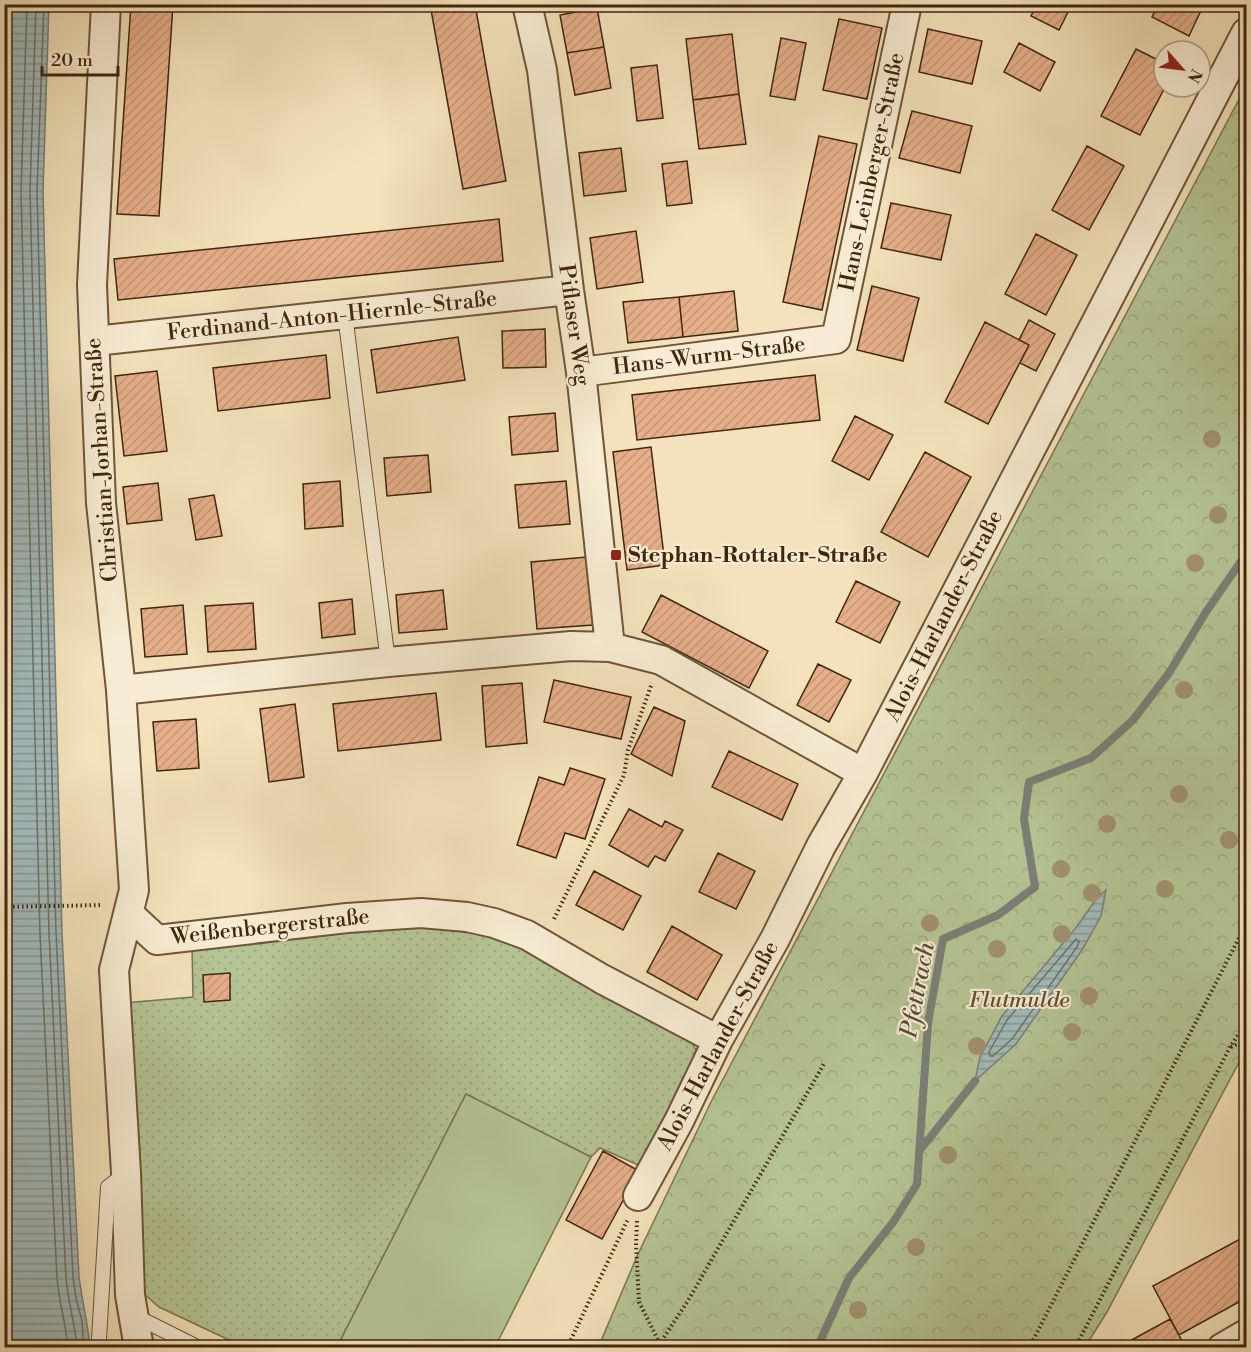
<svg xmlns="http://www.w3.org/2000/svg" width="1251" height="1352" font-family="'Libre Bodoni',serif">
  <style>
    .forest { fill: url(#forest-crowns); stroke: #7b7552; stroke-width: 1.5 }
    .garden { fill: url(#garden-dots); stroke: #7b7552; stroke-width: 1.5 }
    .pitch { fill: #b5c494; stroke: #7b7552; stroke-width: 1.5 }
    .water { fill: url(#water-rules); stroke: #7b7f77; stroke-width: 1.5 }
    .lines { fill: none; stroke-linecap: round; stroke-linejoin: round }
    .shore { stroke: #717066; stroke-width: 1.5 }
    .stream { stroke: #7b7f77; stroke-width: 8 }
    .building { fill: url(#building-hatch); stroke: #41260f; stroke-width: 1.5 }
    .lane-casing { stroke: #6e553a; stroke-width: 16 }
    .street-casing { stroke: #6e553a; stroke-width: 32 }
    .path { stroke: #41260f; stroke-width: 4; stroke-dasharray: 1.5 3; stroke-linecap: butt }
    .lane { stroke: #f7ecd3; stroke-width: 14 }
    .street { stroke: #f7ecd3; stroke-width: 28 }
    .tree { fill: #a1916f }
    .poi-dot { fill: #8f2418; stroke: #f7ecd3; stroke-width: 2 }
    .labels { text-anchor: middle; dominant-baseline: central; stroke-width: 4.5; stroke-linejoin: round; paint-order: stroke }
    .street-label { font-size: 22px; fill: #41260f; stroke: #f7ecd3 }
    .poi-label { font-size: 22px; font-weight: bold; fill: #41260f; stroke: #f7ecd3; text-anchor: start }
    .park-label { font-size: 22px; font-style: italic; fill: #5e4e30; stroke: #f7ecd3 }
    .water-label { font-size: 24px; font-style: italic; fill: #594b3a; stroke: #f7ecd3 }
  </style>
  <defs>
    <pattern id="forest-crowns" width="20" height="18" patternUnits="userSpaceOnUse" patternTransform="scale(1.5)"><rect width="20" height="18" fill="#b5c494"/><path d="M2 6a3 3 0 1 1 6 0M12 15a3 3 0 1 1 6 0" fill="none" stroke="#9da87e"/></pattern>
    <pattern id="garden-dots" width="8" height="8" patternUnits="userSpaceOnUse" patternTransform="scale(1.5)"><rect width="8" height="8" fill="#b5c494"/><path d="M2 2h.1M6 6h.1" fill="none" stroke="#9da87e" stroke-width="1.8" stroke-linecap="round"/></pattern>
    <pattern id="water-rules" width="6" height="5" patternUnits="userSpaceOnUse" patternTransform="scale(1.5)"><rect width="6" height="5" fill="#a1bbbc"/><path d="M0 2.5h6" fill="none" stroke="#859897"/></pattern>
    <pattern id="building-hatch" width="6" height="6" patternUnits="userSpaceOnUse" patternTransform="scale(1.5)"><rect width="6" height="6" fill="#e6af8a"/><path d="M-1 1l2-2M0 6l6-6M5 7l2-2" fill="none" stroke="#c69676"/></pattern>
  </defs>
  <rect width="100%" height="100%" fill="#f3e2bb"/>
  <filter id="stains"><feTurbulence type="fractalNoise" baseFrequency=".00333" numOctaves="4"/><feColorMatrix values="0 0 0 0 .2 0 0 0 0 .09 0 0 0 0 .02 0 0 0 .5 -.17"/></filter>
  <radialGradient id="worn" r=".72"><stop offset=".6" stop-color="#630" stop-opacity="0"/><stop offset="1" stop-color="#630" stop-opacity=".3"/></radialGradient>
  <path class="forest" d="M1246,86V1049L1107,1312L1085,1347L598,1348L638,1254L711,1102Z"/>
  <path class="garden" d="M456,922L520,945L691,1041L699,1056L645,1168L600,1148L591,1157L466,1094L337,1347H244L159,1307L142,1292L124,1003L193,997L192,948L409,924Z"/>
  <path class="pitch" d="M466,1094L591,1157L495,1347H337Z"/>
  <path class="water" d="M49,4L43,191L62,933L79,1277C82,1301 88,1323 90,1347L5,1348L4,5Z
    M1106,890L1101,916L1082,950L1016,1044L975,1081L980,1057L1002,1016L1075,929L1097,898Z"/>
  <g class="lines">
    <path class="shore" d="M27,4L21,192L40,934L57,1278C59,1302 66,1324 68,1348
      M36,4L30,191L49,933L66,1278C68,1301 75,1324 77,1348
      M44,4L37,191L56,933L73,1277L76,1298L82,1321L84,1348
      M1076,939L1079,942L1077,947L1012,1039L993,1056H990L989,1052L1007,1020Z"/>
    <path class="stream" d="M920,1150L975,1081
      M817,1348L849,1278L894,1221L917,1184L928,1023L943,939L998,915L1035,887L1024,819L1029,782L1091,758L1133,720L1169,673L1206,612L1246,554"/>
  </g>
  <path class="building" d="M131,4H173L159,216L117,214Z
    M430,4H475L506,181L463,189Z
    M1037,4H1072L1059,30L1031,16Z
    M1158,4H1204L1189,36L1152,17Z
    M597,8L604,47L567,53L560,15Z
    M839,19L882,28L867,99L823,90Z
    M928,29L982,41L972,84L919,72Z
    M732,34L739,94L693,100L686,39Z
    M781,38L806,43L795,100L770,96Z
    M1019,43L1055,62L1040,91L1004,72Z
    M604,47L611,88L575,95L567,53Z
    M1136,49L1164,63L1165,87L1140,135L1101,116Z
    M657,65L663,118L637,121L631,68Z
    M739,94L746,144L699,149L693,100Z
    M912,111L972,126L960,173L899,158Z
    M819,136L857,144L822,310L783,302Z
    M1087,146L1124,166L1089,230L1052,210Z
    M621,148L626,191L584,196L579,153Z
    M687,161L692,203L667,206L662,164Z
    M891,203L951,215L941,260L881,248Z
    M499,219L503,261L118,300L114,259Z
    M636,231L643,282L597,289L590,238Z
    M1036,234L1077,255L1046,315L1005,294Z
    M872,286L919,298L903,361L857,350Z
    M734,291L738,331L683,337L679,297Z
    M679,297L683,337L628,343L623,302Z
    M1029,320L1055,334L1036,371L1020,363L1029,345L1019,340Z
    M985,322L1029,345L988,424L945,402Z
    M545,329L546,367L503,368L502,331Z
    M458,337L465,380L377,393L371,350Z
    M326,355L330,398L218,411L213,368Z
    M157,371L167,451L124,456L115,376Z
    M815,375L820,420L637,440L632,395Z
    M555,413L558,451L512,455L509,417Z
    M855,416L893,435L869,480L832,461Z
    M651,447L665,565L627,570L613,452Z
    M925,452L971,477L928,557L881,532Z
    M428,455L431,492L387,496L384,458Z
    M340,481L343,526L305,529L303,484Z
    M566,481L570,524L519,528L515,485Z
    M158,483L162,520L127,524L123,487Z
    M214,495L222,536L196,540L189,499Z
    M587,557L593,625L537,629L531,562Z
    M856,581L900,602L880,643L836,622Z
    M443,590L447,629L399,633L396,595Z
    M661,595L768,651L749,688L642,632Z
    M352,599L355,634L322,638L319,603Z
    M253,603L256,649L208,652L205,606Z
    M183,605L187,654L145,657L141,609Z
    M818,664L851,680L829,722L797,705Z
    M554,680L631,697L621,739L544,722Z
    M522,683L527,743L486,747L482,686Z
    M436,693L441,740L338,751L333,704Z
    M295,704L304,777L269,782L260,709Z
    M654,707L685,721L672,776L631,754Z
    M196,719L199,768L157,771L153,722Z
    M729,751L798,784L782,820L712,787Z
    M570,768L605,779L585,839L565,833L556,858L517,845L539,777L564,785Z
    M629,809L662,827L665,821L683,830L665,861L655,856L648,867L609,845Z
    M718,853L755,871L736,909L699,892Z
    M594,871L641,896L623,930L576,905Z
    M672,926L722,955L697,1000L647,972Z
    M230,973V1000L204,1002L203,975Z
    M603,1151L639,1171L602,1239L566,1220Z
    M1242,1238L1246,1246V1298L1179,1335L1153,1286Z
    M1170,1319L1186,1348H1117Z"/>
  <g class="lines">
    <defs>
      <path id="lane" d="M345,314L388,662
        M135,1316L199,1348
        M99,1339L108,1187L126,1173"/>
      <path id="street" d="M106,4L92,285L101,503L121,690L134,890L114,970L126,1173L130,1295L139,1348
        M527,4L542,70L569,290L581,372L610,647
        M95,341L569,290
        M581,372L836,339L907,4
        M121,690L388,662L571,646L610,647L661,660L863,773
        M129,914L157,940L347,918L421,913L467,917L494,923L527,935L602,979L718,1040
        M638,1196L679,1121L718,1040L775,939L821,846L863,773L1246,33
        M1222,1348L1246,1334"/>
    </defs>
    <use href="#lane" class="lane-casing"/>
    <use href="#street" class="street-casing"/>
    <path class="path" d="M4,907L103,905
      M554,919L624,775L628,750L652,683
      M1231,1047L1246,1040
      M637,1221L636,1245L639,1302L662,1348
      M659,1345L689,1299L825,1062
      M567,1348L628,1219
      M1029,1348L1246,924
      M1075,1348L1230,1047L1246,1023"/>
    <use href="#lane" class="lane"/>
    <use href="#street" class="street"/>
  </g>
  <g class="tree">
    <circle cx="1212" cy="439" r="9"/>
    <circle cx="1218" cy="515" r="9"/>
    <circle cx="1195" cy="563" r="9"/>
    <circle cx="1184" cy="690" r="9"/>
    <circle cx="1179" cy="794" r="9"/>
    <circle cx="1107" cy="824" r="9"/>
    <circle cx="1229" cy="840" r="9"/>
    <circle cx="1061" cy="869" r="9"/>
    <circle cx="1165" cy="889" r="9"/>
    <circle cx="1092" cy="893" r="9"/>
    <circle cx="930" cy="923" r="9"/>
    <circle cx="1062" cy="934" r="9"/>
    <circle cx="997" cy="949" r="9"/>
    <circle cx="1089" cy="996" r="9"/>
    <circle cx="1072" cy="1032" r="9"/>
    <circle cx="977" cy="1046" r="9"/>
    <circle cx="948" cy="1155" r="9"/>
    <circle cx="916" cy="1247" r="9"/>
    <circle cx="858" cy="1310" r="9"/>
  </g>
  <rect class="poi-dot" x="610" y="549" width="12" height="12" rx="3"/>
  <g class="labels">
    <g class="street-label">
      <text transform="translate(872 172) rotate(-78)">Hans-Leinberger-Straße</text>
      <text transform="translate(332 316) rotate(-6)">Ferdinand-Anton-Hiernle-Straße</text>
      <text transform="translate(574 325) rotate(82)">Piflaser Weg</text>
      <text transform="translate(709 356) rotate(-7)">Hans-Wurm-Straße</text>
      <text transform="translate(102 460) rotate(-94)">Christian-Jorhan-Straße</text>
      <text transform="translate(944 616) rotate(-63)">Alois-Harlander-Straße</text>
      <text transform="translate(270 927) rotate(-6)">Weißenbergerstraße</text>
      <text transform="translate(718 1046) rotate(-62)">Alois-Harlander-Straße</text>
    </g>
    <g class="poi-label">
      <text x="628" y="555">Stephan-Rottaler-Straße</text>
    </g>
    <g class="park-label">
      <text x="1019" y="1000">Flutmulde</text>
    </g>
    <g class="water-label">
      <text transform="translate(918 990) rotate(-79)">Pfettrach</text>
    </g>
  </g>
  <rect width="1251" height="1352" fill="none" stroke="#f3e2bb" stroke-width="24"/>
  <rect x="6" y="6" width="1239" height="1340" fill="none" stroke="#41260f" stroke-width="3"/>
  <rect x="12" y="12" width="1227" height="1328" fill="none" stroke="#41260f" stroke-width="1.5"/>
  <g transform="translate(1182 69) rotate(118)"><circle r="28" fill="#f7ecd3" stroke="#ae9d85" stroke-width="1.5"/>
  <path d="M0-4.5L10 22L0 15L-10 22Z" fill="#8f2418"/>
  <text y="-9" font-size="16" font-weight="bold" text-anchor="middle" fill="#41260f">N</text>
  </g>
  <path d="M42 66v9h76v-9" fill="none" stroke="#41260f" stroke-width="3"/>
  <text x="51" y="66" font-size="18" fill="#41260f" stroke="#f7ecd3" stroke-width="4.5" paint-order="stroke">20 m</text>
  <rect width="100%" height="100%" filter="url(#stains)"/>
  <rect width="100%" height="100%" fill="url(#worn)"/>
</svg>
